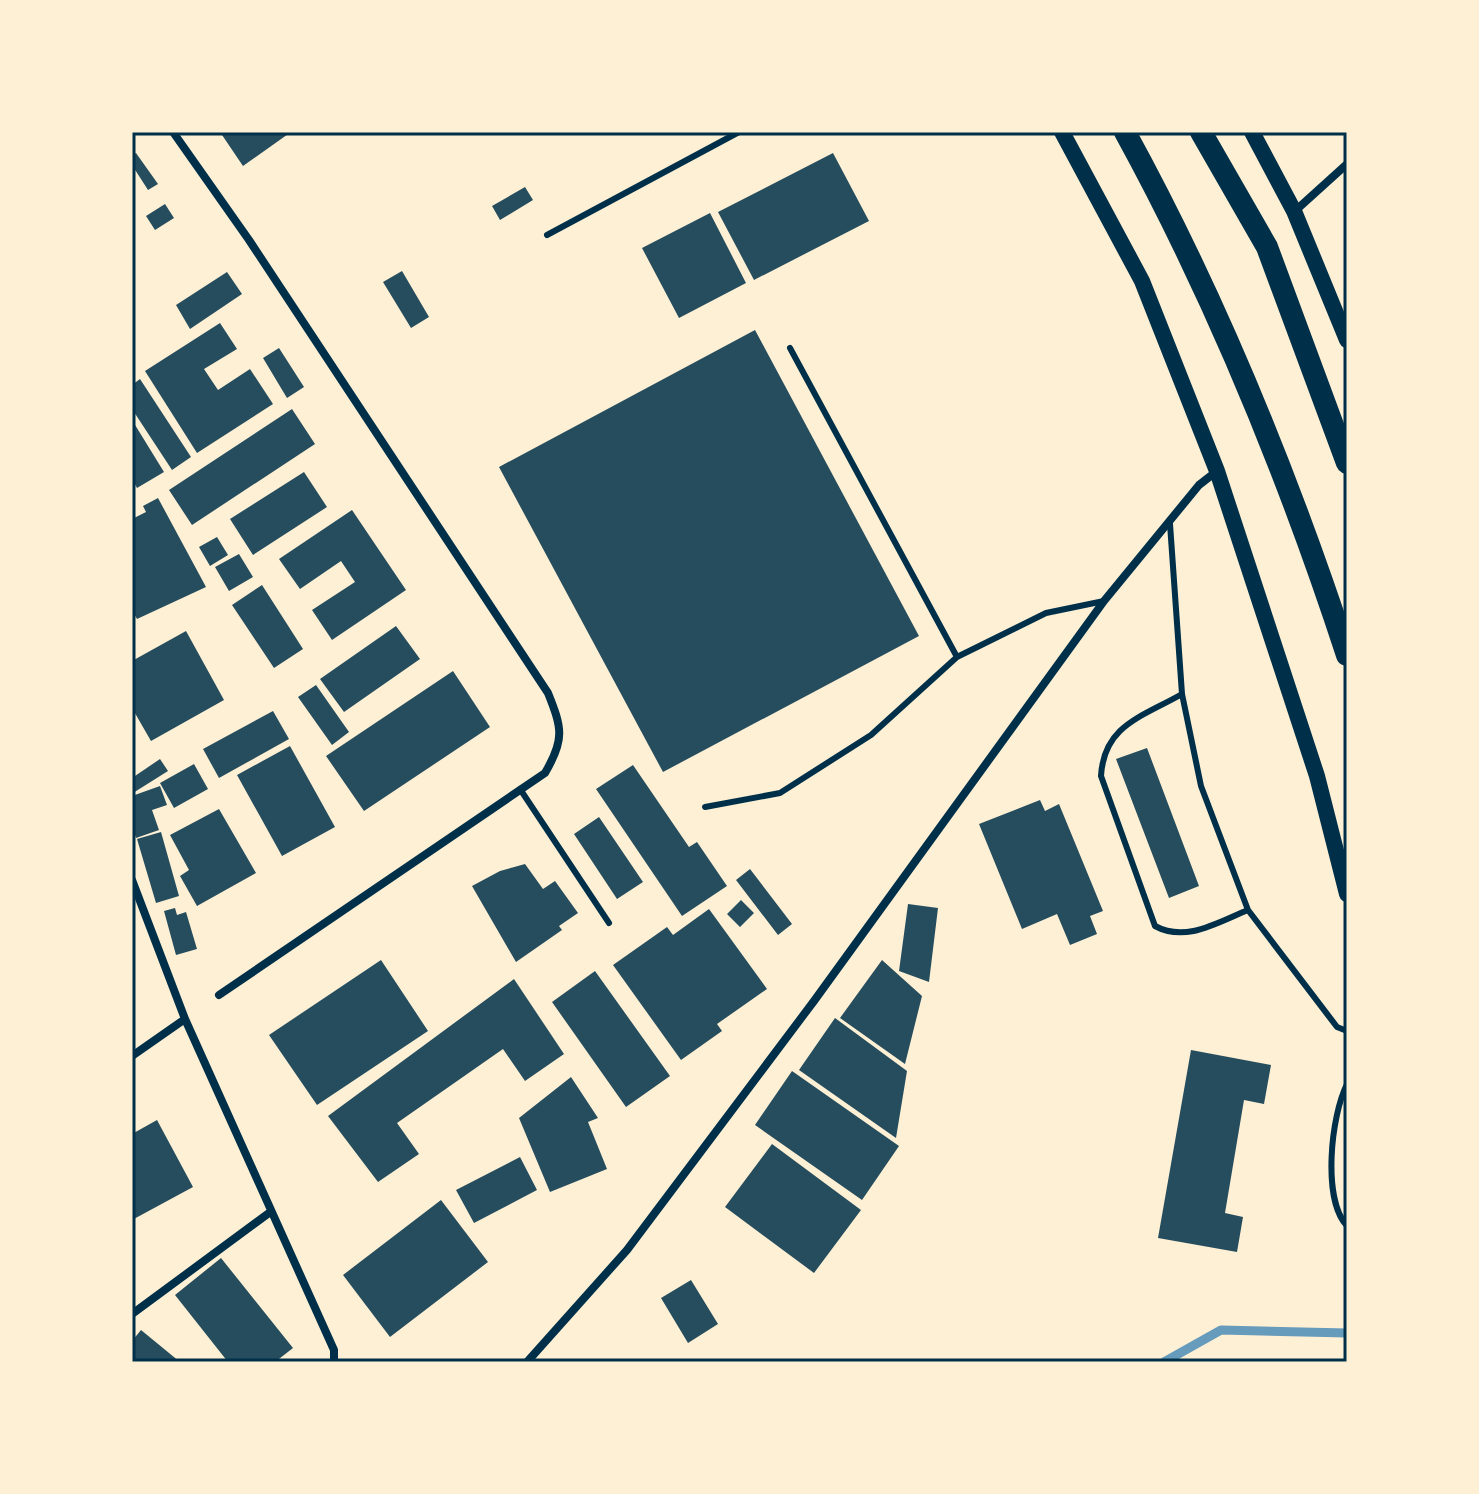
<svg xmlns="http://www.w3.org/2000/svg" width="1479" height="1494" font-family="'Archivo Narrow',sans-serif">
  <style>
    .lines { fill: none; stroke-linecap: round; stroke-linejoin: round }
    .stream { stroke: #669bbc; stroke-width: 9 }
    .building { fill: #264d5e }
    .service { stroke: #003049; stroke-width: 6 }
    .minor { stroke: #003049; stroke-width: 8 }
    .secondary { stroke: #003049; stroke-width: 16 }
    .motorway { stroke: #003049; stroke-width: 22 }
    .neatline { fill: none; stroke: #003049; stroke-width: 3 }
  </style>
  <rect width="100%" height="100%" fill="#fdf0d5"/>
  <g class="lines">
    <path class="stream" d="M1164,1362L1221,1330L1347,1333"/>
  </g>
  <path class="building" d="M220,132H291L243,166Z
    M136,153L158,184L148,190L132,165V155Z
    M833,153L869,221L754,280L718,212Z
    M525,187L533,200L500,220L492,206Z
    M165,204L174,218L155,230L146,216Z
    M710,213L746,283L679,318L642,248Z
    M402,271L429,317L411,328L383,282Z
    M227,272L242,294L190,329L176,305Z
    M220,323L237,349L204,369L218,390L250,369L273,404L197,453L145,371Z
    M755,330L919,636L663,772L499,467Z
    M279,348L304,387L287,398L263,358Z
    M140,379L191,457L172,470L132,409V385Z
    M292,409L315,444L192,525L169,490Z
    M132,420L164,472L137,488L132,479Z
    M304,472L327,507L253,555L230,519Z
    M158,498L206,587L137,619L132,610V519L146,512L143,506Z
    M352,510L406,590L332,640L312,610L355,582L341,561L300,589L279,559Z
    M217,537L228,555L210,566L199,547Z
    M239,554L253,577L229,591L215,567Z
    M262,585L303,649L274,668L232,605Z
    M396,626L420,659L344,712L320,679Z
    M186,631L224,700L151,741L132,708V661Z
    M453,671L490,727L364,811L326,756Z
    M316,685L349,732L332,745L298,697Z
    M273,711L289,739L219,778L203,749Z
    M290,746L335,827L282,856L237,775Z
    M1147,748L1199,886L1169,898L1116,759Z
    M160,759L168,771L133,793L132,778Z
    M194,764L208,789L174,808L160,783Z
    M633,765L689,847L697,842L727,886L682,916L596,789Z
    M160,786L167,805L152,810L159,830L136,838L132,826V796Z
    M1040,800L1045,811L1059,804L1103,911L1090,916L1097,934L1070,945L1057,914L1022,929L979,824Z
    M219,809L256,873L197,906L180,876L189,870L170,835Z
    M599,817L643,882L617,899L574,834Z
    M161,832L179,896L156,903L137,839Z
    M525,864L543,889L555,881L578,913L559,926L562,930L516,962L472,886L500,871Z
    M750,869L792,924L778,935L736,880Z
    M741,900L754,913L740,927L727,914Z
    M908,904L938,908L929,982L899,971Z
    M175,908L177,915L186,912L197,949L176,955L164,911Z
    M709,909L767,989L717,1024L722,1031L681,1060L613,965L667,927L673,935Z
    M381,960L428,1031L317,1105L269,1035Z
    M882,960L922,996L905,1064L840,1018Z
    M595,971L670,1076L626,1107L552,1002Z
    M514,979L564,1054L525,1081L503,1049L397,1123L419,1154L378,1182L328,1116Z
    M835,1018L907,1071L896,1138L799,1070Z
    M1191,1050L1271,1065L1264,1104L1244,1100L1225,1213L1243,1217L1237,1252L1158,1238Z
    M792,1071L899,1146L862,1200L755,1125Z
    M571,1077L598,1118L588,1122L607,1169L550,1192L519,1118Z
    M157,1120L193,1187L132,1220V1134Z
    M772,1144L861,1210L814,1273L725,1207Z
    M520,1157L537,1190L474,1223L456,1190Z
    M441,1200L488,1262L390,1337L343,1275Z
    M221,1258L293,1348L275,1362H228L175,1295Z
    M691,1280L718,1324L688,1343L661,1298Z
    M141,1330L180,1362H132V1341Z"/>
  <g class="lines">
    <path class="service" d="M547,235L739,132
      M790,348L957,657
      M1170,524L1182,694L1201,786L1248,910L1337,1027L1347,1031
      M1182,694C1142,717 1104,725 1101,776L1155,926C1186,943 1218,922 1248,910
      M520,789L609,923
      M705,807L780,793L871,735L957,657L1046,613L1104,601
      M1347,1084C1331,1116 1322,1199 1347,1226"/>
    <path class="minor" d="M173,132L249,240L548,693C562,728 565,739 545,773L219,995
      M1295,211L1347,164
      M132,880L185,1019L132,1056
      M185,1019L334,1350V1362
      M132,1314L269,1213
      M527,1362L627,1250L814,1001L1104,601L1199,485L1217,471"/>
    <path class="secondary" d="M1062,132L1142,281L1217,471L1317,776L1347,894
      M1252,132L1294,211L1347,340"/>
    <path class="motorway" d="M1125,132C1216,298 1288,475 1347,655
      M1201,132L1267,247L1347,463"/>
  </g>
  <rect width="1479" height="1494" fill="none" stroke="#fdf0d5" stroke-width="268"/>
  <rect x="134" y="134" width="1211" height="1226" class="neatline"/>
</svg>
